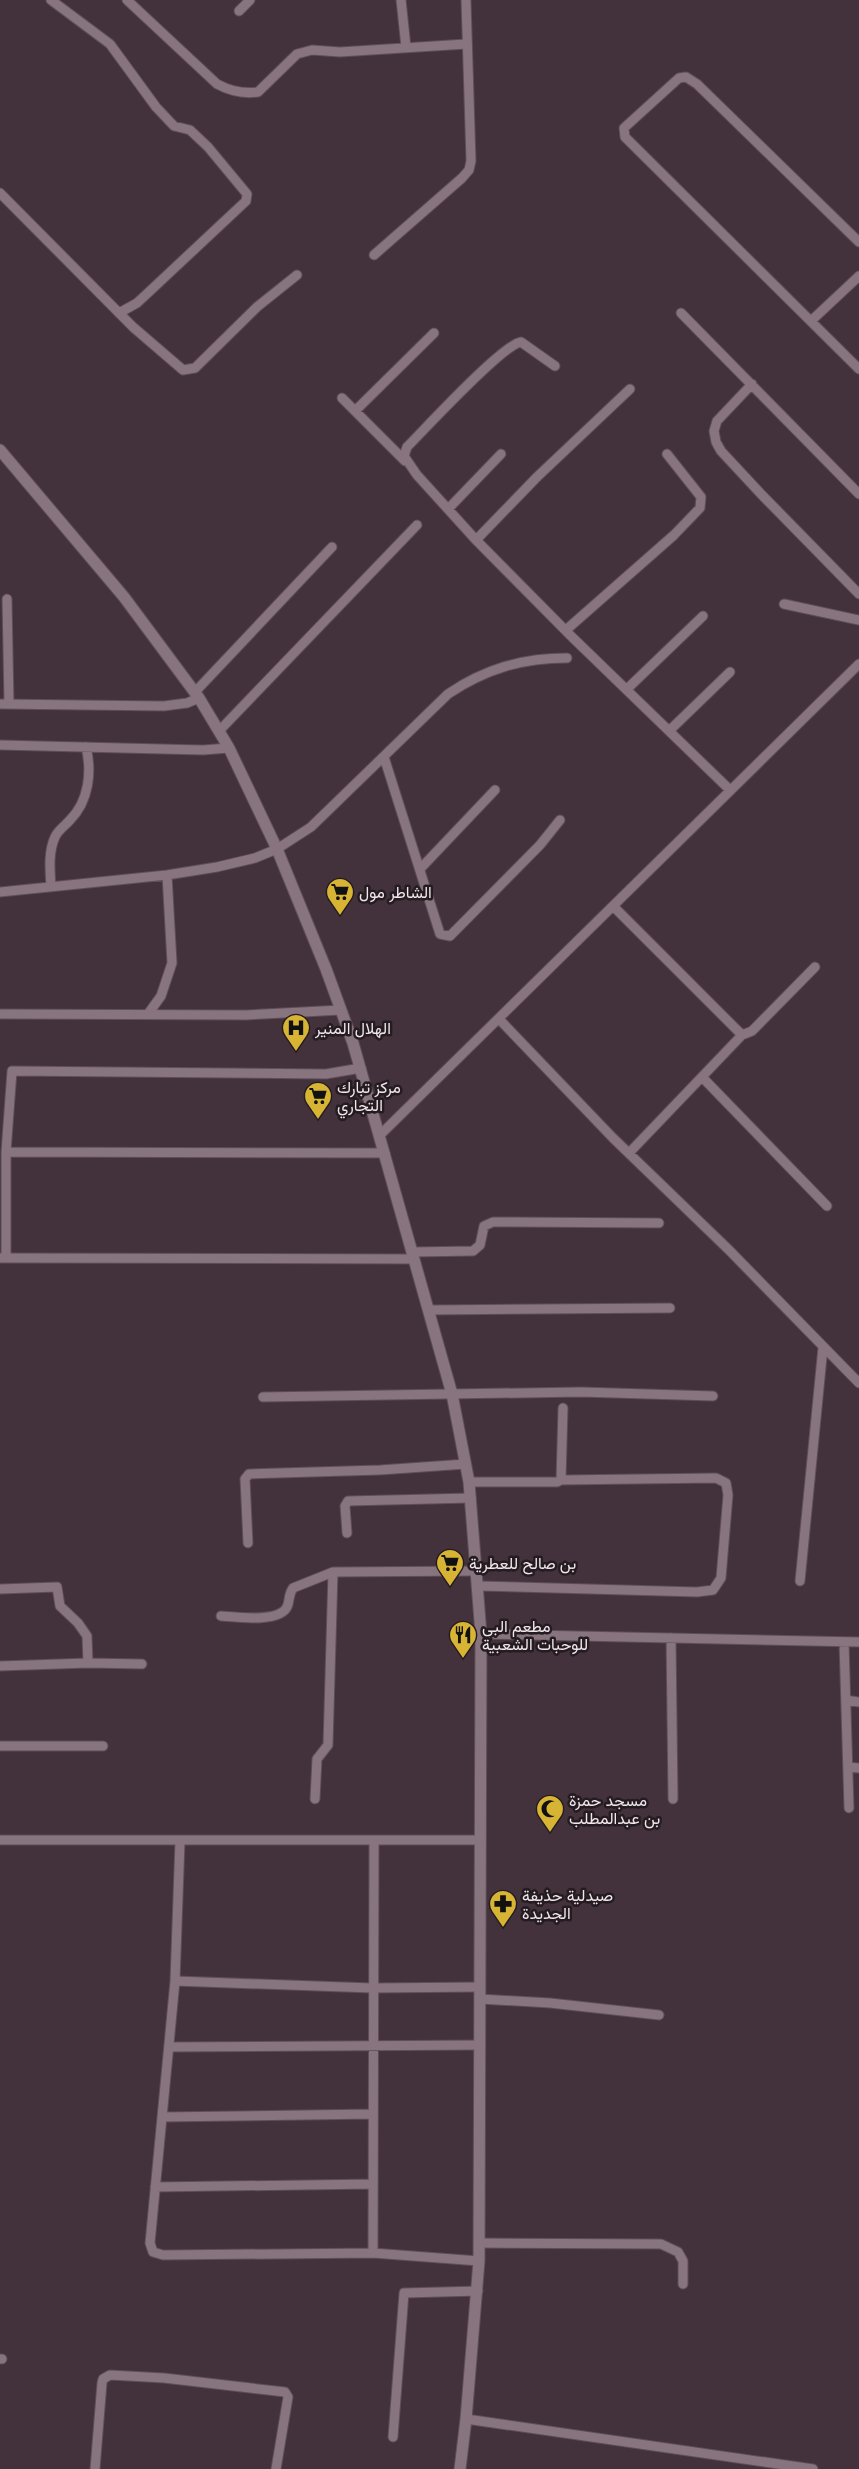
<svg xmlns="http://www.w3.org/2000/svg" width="859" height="2469" font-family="Poppins,Vazirmatn,sans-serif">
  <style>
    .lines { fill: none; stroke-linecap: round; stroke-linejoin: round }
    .street-casing { stroke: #5d4f57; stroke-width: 11 }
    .secondary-casing { stroke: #5d4f57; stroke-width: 13 }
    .street { stroke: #88747f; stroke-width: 9 }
    .secondary { stroke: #88747f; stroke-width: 11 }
    .labels { text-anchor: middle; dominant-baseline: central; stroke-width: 5; stroke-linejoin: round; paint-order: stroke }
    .poi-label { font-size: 16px; fill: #f1e6ec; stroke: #241c21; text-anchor: start }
  </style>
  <rect width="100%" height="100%" fill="#43323b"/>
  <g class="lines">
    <defs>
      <path id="street" d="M51,0L110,44L156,107L174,126L190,130L208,147L247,194L246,201L151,290L137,303L119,313
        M127,0L217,84C230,91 244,94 258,92L297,54L312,50L340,52L466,44
        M401,0L406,47
        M239,11L250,0
        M0,193L133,327L183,370L195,368L257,307L297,275
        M859,242L697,84L686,77L679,78L624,128L625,137L859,369
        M374,255L462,178L469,170L471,161L466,0
        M681,313L859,494
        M811,321L859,276
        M555,366L521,342C502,345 426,428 407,447L404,456L417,475L476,540L571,636L730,790
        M752,384L717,421L714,431L716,442L721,451L761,494L859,594
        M342,398L405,461
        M355,411L434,333
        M448,509L501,454
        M476,540L537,477L630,389
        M7,599L9,704
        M784,604L859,620
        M566,630L674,535L700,508L701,497L667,454
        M627,689L703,616
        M195,692L332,547
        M0,704L164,706L187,703L199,698
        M220,730L417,525
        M670,730L730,672
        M0,745L203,750L229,748
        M384,757L440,934L450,936L540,845L560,820
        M420,869L495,790
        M51,887C50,871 48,852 55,837C58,830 65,826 70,820C89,801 92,772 86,747
        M0,892L167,875L217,867L255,858L277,849L311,827L448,694C485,669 522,658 567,658
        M614,907L742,1035
        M0,1014L246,1015L341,1010
        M148,1014L161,996L172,963L167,875
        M499,1019L613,1138L729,1250L859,1383
        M702,1077L827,1206
        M380,1135L859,664
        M6,1152L385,1153
        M629,1153L742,1035L752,1031L815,967
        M412,1252L473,1251L480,1245L484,1226L493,1222L659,1223
        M0,1258L414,1259
        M6,1258V1152L12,1071L326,1074L361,1068
        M428,1310L670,1308
        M263,1397L581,1392L713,1396
        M561,1480L563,1408
        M469,1482H557L561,1480L716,1478L726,1483L728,1495L721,1578L713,1590L697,1592L479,1586
        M347,1533L345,1506L348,1501L471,1498
        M248,1543L245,1479L249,1474L380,1470L466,1464
        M800,1581L823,1347
        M0,1589L57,1587L60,1606L78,1623L87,1636L88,1663
        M221,1616C236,1617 279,1623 287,1607C290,1601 288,1595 293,1588L333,1572L477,1571
        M481,1634L859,1642
        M671,1638L673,1799
        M844,1642L849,1808
        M0,1666L88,1663L142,1664
        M846,1700L859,1702
        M0,1746H103
        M848,1767L859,1768
        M315,1799L317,1759L328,1745L333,1572
        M0,1840H481
        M180,1841L175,1981L372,1988L480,1987
        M175,1981L150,2243L153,2252L163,2255L373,2253L479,2261
        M480,1999L550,2003L659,2015
        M169,2047L480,2045
        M162,2117L373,2114
        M155,2187L373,2184
        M479,2243L661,2244L678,2252L683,2261V2284
        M373,2253L374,1841
        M0,2359H2
        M466,2419L813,2469
        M393,2437L404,2293L478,2291
        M95,2469L102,2383L103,2379L110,2375L164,2378L285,2392L288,2397L276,2469"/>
      <path id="secondary" d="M0,450L124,597L199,698L229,748L277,849L326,969L353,1043L452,1394L469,1482L481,1634L479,2261L466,2419L460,2469"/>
    </defs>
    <use href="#street" class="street-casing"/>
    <use href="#secondary" class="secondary-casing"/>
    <use href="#street" class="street"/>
    <use href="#secondary" class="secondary"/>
  </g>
  <defs>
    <symbol id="supermarket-pin" viewBox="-11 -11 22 30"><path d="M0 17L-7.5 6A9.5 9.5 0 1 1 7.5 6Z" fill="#d7b434" stroke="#241c21"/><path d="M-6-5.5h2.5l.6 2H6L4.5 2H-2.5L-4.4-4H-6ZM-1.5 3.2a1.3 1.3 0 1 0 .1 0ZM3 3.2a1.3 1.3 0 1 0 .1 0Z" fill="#111"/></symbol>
    <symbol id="hospital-pin" viewBox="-11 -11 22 30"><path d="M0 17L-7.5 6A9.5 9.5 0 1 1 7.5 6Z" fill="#d7b434" stroke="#241c21"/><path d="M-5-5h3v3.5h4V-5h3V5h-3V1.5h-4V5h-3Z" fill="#111"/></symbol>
    <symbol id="restaurant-pin" viewBox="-11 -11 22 30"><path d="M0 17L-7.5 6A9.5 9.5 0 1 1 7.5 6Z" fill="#d7b434" stroke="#241c21"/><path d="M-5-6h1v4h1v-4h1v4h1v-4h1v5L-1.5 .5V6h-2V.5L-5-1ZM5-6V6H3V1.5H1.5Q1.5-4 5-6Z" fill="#111"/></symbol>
    <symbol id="mosque-pin" viewBox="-11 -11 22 30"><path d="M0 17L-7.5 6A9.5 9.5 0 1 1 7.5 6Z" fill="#d7b434" stroke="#241c21"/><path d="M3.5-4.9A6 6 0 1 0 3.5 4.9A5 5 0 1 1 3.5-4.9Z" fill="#111"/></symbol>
    <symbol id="pharmacy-pin" viewBox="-11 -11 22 30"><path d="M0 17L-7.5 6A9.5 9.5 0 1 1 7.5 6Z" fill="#d7b434" stroke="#241c21"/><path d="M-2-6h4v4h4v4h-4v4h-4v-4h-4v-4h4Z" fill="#111"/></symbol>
  </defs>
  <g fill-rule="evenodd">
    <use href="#supermarket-pin" x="324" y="876" width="32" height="43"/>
    <use href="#hospital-pin" x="280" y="1012" width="32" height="43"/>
    <use href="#supermarket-pin" x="302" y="1080" width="32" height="43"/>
    <use href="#supermarket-pin" x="434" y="1547" width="32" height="43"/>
    <use href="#restaurant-pin" x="447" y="1619" width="32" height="43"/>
    <use href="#mosque-pin" x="534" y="1793" width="32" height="43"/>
    <use href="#pharmacy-pin" x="487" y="1888" width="32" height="43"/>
  </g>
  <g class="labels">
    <g class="poi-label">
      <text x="359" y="892">الشاطر مول</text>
      <text x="315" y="1028">الهلال المنير</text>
      <text x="337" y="1087">مركز تبارك<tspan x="337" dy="18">التجاري</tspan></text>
      <text x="469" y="1563">بن صالح للعطرية</text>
      <text x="482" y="1626">مطعم البي<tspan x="482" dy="18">للوحبات الشعبية</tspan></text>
      <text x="569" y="1800">مسجد حمزة<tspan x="569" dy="18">بن عبدالمطلب</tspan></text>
      <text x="522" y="1895">صيدلية حذيفة<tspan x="522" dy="18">الجديدة</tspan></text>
    </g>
  </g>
</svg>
